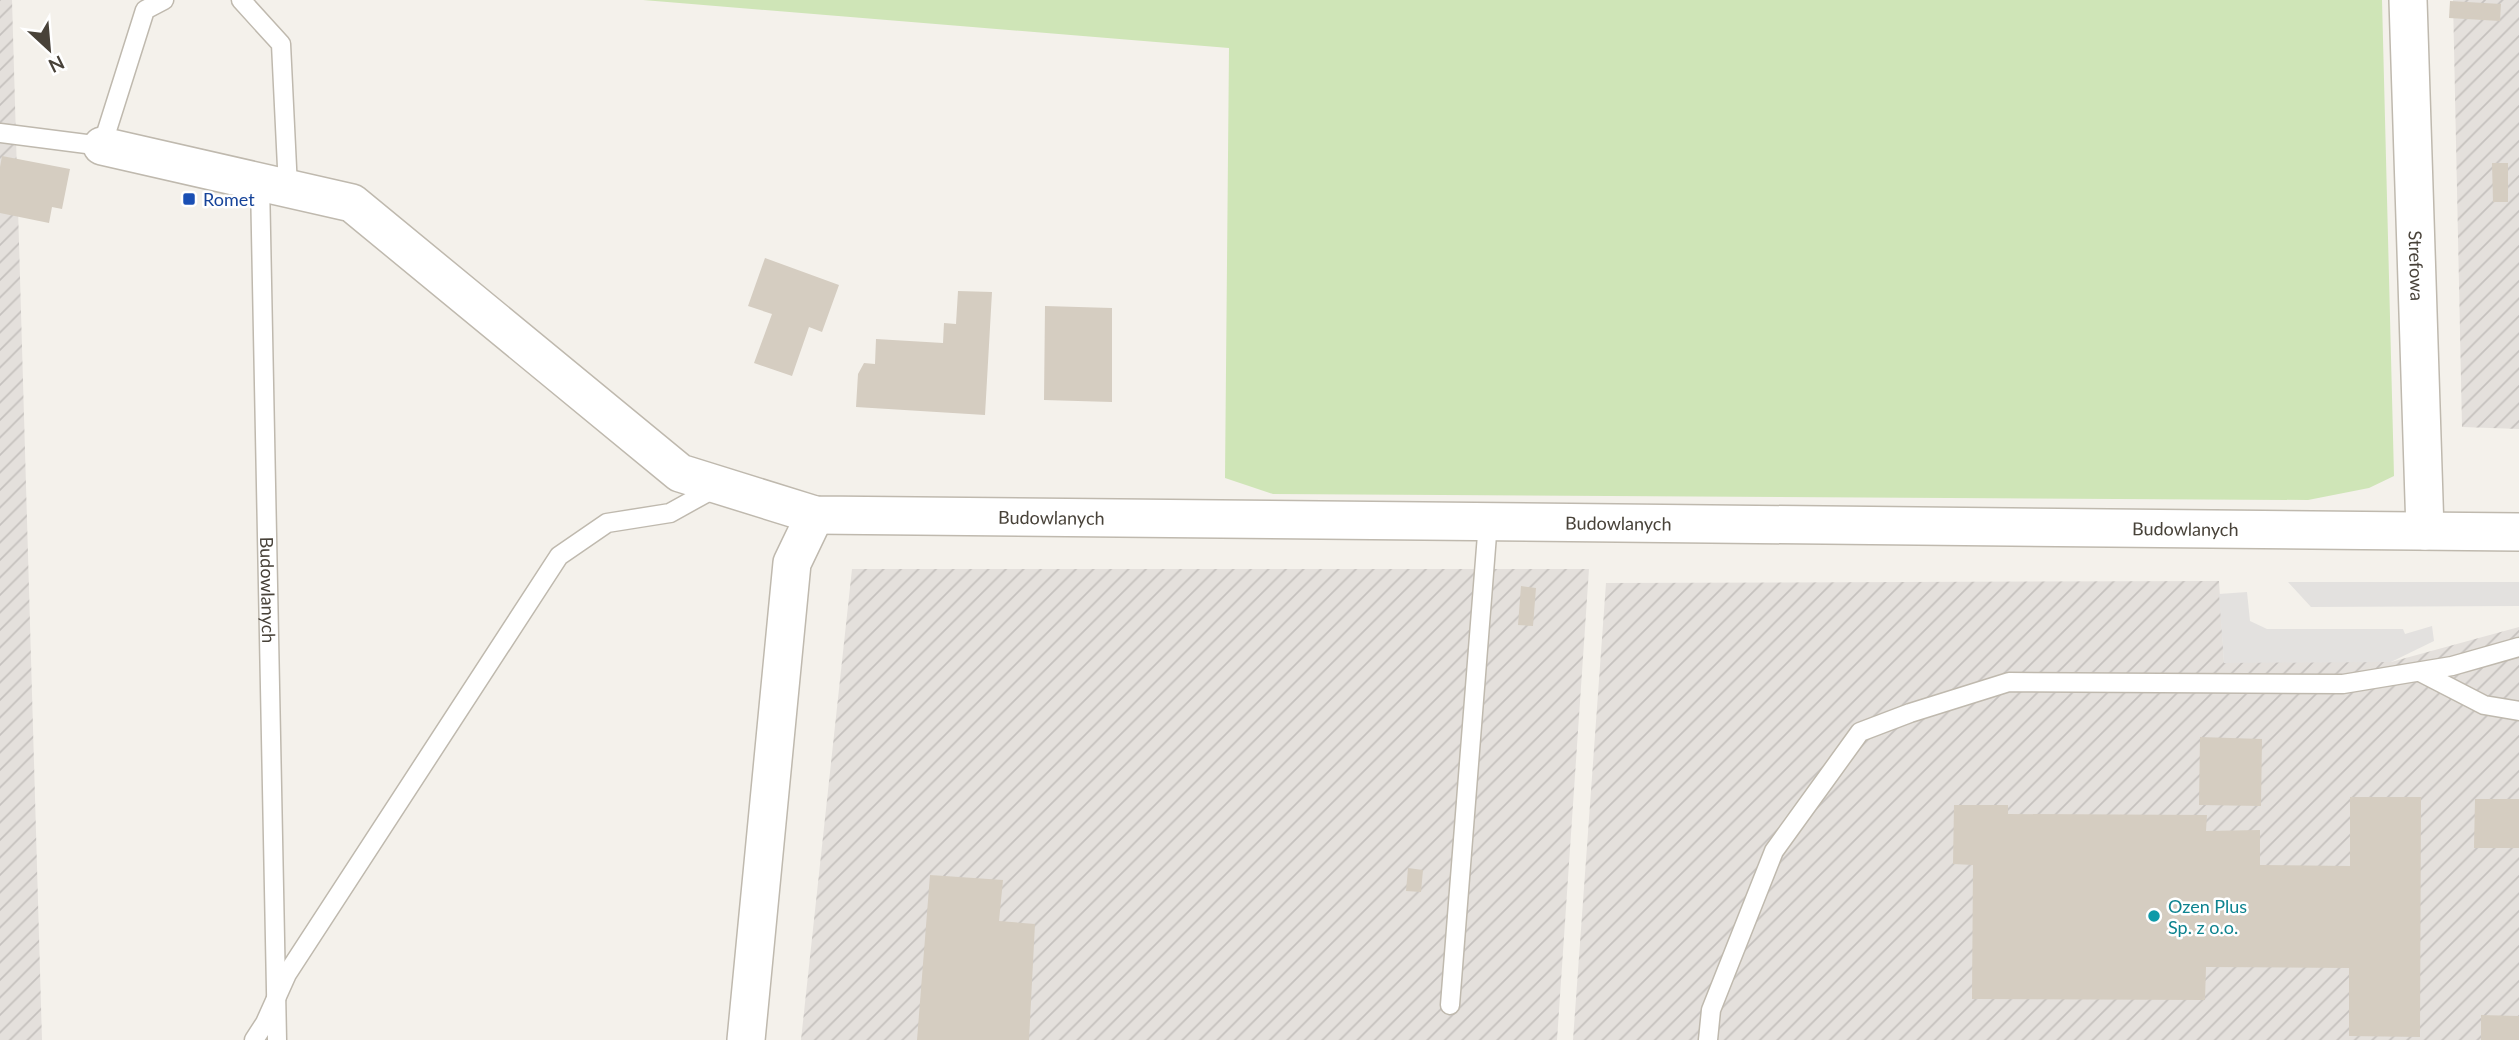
<svg xmlns="http://www.w3.org/2000/svg" width="2519" height="1040" font-family="Lato,sans-serif">
  <style>
    .industrial { fill: url(#industrial-furrows) }
    .grass { fill: #cfe5b7 }
    .parking { fill: #e3e1df }
    .building { fill: #d5cdc1 }
    .lines { fill: none; stroke-linecap: round; stroke-linejoin: round }
    .lane-casing { stroke: #bfb9ae; stroke-width: 21 }
    .street-casing { stroke: #bfb9ae; stroke-width: 40 }
    .lane { stroke: #fff; stroke-width: 18 }
    .street { stroke: #fff; stroke-width: 37 }
    .transit-dot { fill: #1a4fb4; stroke: #fff; stroke-width: 2.5 }
    .culture-dot { fill: #0f9aa8; stroke: #fff; stroke-width: 2.5 }
    .labels { text-anchor: middle; dominant-baseline: central; stroke-width: 5; stroke-linejoin: round; paint-order: stroke }
    .transit-label { font-size: 18px; fill: #164399; stroke: #fff; text-anchor: start }
    .street-label { font-size: 18px; fill: #484239; stroke: #fff }
    .culture-label { font-size: 18px; fill: #0d838f; stroke: #fff; text-anchor: start }
  </style>
  <defs>
    <pattern id="industrial-furrows" width="10" height="10" patternUnits="userSpaceOnUse" patternTransform="scale(1.75)"><rect width="10" height="10" fill="#e4e0dc"/><path d="M-1 1l2-2M0 10L10 0M9 11l2-2" fill="none" stroke="#c5c1be"/></pattern>
  </defs>
  <rect width="100%" height="100%" fill="#f4f1eb"/>
  <path class="industrial" d="M0,0H12L42,1040H0Z
    M2453,0H2519V429L2462,427Z
    M852,569H1589L1557,1040H801Z
    M2219,581L2224,662H2391L2519,627V1040H1573L1606,583Z"/>
  <path class="grass" d="M643,0H2382L2394,476L2369,488L2308,500L1273,494L1225,478L1229,48Z"/>
  <path class="parking" d="M2288,582H2519V606L2311,607Z
    M2247,592L2250,621L2267,629H2403L2405,634L2432,626L2434,641L2391,662L2224,663L2219,594Z"/>
  <path class="building" d="M2450,1L2501,4L2500,21L2449,18Z
    M2,156L70,169L62,209L52,207L49,223L0,213V167Z
    M2492,163H2508V202H2493Z
    M765,258L839,285L822,332L809,327L792,376L754,363L772,314L748,306Z
    M958,291L992,292L985,415L856,407L858,374L864,363L875,364L876,339L943,343L944,323L956,324Z
    M1045,306L1112,308V402L1044,400Z
    M1521,586L1536,588L1533,626L1518,625Z
    M2200,737L2262,739L2261,806L2199,805Z
    M2350,797H2421L2420,1037L2349,1036V968L2206,967L2205,1000L1972,999L1973,865L1953,864L1954,805H2008V814L2207,815L2206,831L2260,830V865L2350,866Z
    M2475,799H2519V848H2474Z
    M1408,868L1423,870L1421,892L1406,891Z
    M930,875L1003,880L999,921L1035,924L1029,1040H917Z
    M2481,1015L2519,1016V1040H2481Z"/>
  <g class="lines">
    <defs>
      <g id="lane">
        <path d="M241,0L281,44L288,188"/>
        <path d="M0,133L102,146L145,10L164,0"/>
        <path id="s1" d="M260,182L277,1040"/>
        <path d="M2420,672L2484,705L2519,711"/>
        <path d="M1450,1005L1488,522"/>
        <path d="M254,1040L265,1023L287,974L559,556L607,523L670,513L717,487"/>
        <path d="M1708,1040L1711,1010L1774,851L1860,732L1910,713L2009,682L2343,684L2452,666L2519,647"/>
      </g>
      <g id="street">
        <path id="s2" d="M2408,0L2425,531"/>
        <path id="s3" d="M102,146L352,203L680,473L815,515L2519,532"/>
        <path d="M746,1040L792,563L815,515"/>
      </g>
    </defs>
    <use href="#lane" class="lane-casing"/>
    <use href="#street" class="street-casing"/>
    <use href="#lane" class="lane"/>
    <use href="#street" class="street"/>
  </g>
  <rect class="transit-dot" x="182" y="192" width="14" height="14" rx="3.5"/>
  <circle class="culture-dot" cx="2154" cy="916" r="7"/>
  <g class="labels">
    <g class="transit-label">
      <text x="203" y="199">Romet</text>
    </g>
    <g class="street-label">
      <text stroke="none"><textPath href="#s2" startOffset="266">Strefowa</textPath></text>
      <text stroke="none"><textPath href="#s3" startOffset="1059">Budowlanych</textPath></text>
      <text stroke="none"><textPath href="#s3" startOffset="1626">Budowlanych</textPath></text>
      <text stroke="none"><textPath href="#s3" startOffset="2193">Budowlanych</textPath></text>
      <text stroke="none"><textPath href="#s1" startOffset="408">Budowlanych</textPath></text>
    </g>
    <g class="culture-label">
      <text x="2168" y="906">Ozen Plus<tspan x="2168" dy="21">Sp. z o.o.</tspan></text>
    </g>
  </g>
  <g transform="translate(49 49) rotate(154)" stroke="#ffffff" stroke-width="5" paint-order="stroke">
  <path d="M0-5L12 26L0 18L-12 26Z" fill="#484239"/>
  <text y="-10" font-size="19" font-weight="bold" text-anchor="middle" fill="#484239">N</text>
  </g>
</svg>
